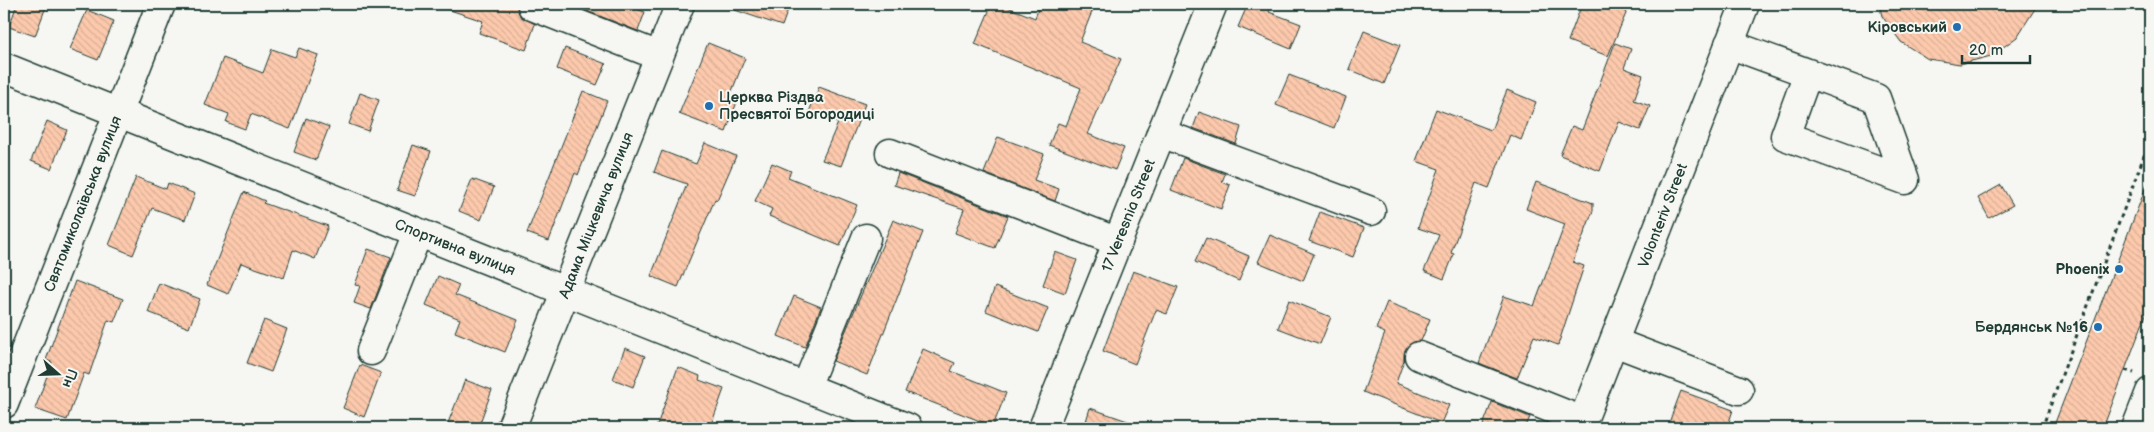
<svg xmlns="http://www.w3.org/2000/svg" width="2154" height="432" font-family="'Balsamiq Sans',sans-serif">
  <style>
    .building { fill: url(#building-back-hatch); stroke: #1f3d34 }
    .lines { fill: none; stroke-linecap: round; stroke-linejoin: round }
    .minor-casing { stroke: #1f3d34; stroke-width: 31 }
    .path { stroke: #1f3d34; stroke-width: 3; stroke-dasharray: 4 4; stroke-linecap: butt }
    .minor { stroke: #f6f6f2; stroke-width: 28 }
    .poi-dot { fill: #1f6fb2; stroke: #f6f6f2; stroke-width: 2 }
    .labels { text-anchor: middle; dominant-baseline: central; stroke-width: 4; stroke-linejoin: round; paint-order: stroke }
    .poi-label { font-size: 15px; font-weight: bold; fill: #1f3d34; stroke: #f6f6f2; text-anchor: end }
    .street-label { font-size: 15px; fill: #1f3d34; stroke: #f6f6f2 }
  </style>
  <defs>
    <pattern id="building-back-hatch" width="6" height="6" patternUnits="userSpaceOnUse" patternTransform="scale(1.25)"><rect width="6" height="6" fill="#fdc9ad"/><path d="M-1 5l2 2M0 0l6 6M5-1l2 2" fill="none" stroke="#d8ae95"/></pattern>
  </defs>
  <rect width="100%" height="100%" fill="#f6f6f2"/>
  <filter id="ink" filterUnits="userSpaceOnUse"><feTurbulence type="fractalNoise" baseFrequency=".02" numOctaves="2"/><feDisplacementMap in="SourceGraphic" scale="10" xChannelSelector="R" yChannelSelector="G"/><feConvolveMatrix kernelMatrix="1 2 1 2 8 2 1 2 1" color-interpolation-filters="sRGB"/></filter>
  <g filter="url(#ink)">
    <path class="building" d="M17,4H47L35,36L9,27Z
      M441,4H517L520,16L535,24L526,50L479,33L483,21L441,7Z
      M569,4H623L645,12L638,31Z
      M726,4H790L782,26L726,7Z
      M992,4H1000L1035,18L1040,4H1095L1080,42L1121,59L1088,134L1124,148L1115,170L1049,145L1058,123L1066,126L1081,88L975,44Z
      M1248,4H1272L1269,12L1301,24L1291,49L1238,27Z
      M1582,4H1630L1608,56L1568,41Z
      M1879,4H2038L2017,37L1991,56L1960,64L1928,59L1901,42L1882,16Z
      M87,10L114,21L98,60L70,49Z
      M1364,31L1400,45L1384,84L1349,69Z
      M708,43L745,58L730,96L738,99L726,132L679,114Z
      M1615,43L1631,49L1624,68L1643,75L1634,100L1650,106L1640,130L1619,122L1600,171L1560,155L1572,126L1582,130Z
      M299,48L318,55L290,129L251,114L245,129L226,122L229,114L205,105L223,58L263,73L272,49L295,57Z
      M565,48L606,64L597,85L557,69Z
      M1289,75L1346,97L1334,128L1276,105Z
      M819,87L865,104L841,166L822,160L838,123L809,112Z
      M1507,90L1536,102L1521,140L1510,135L1489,188L1476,183L1451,253L1454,254L1444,279L1424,271L1439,235L1418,228L1439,169L1416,161L1436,109L1491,130Z
      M583,91L607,101L578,175L575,173L549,241L527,233Z
      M360,93L379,100L368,131L349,124Z
      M1199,112L1241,127L1236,144L1193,128Z
      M306,118L329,127L316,160L294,152Z
      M47,121L67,130L51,169L31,161Z
      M998,137L1044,154L1034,180L1059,189L1055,201L984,173Z
      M705,143L736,156L717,200L715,199L678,287L651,276L687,184L654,172L662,151L696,164Z
      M413,145L431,151L415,196L397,190Z
      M1183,158L1225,174L1222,182L1230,185L1221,209L1171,190Z
      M772,163L791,171L788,177L857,205L840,246L769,216L772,209L755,201Z
      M898,173L1008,216L995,248L955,233L964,209L894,185Z
      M136,177L166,189L168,183L195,194L185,220L152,208L133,255L109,245Z
      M472,179L494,187L481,220L459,211Z
      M2149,179L2150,304L2103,428H2053Z
      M1536,182L1593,203V211L1573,262L1584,266L1558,345L1534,336L1517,378L1479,363L1504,296L1534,306L1565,224L1526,209Z
      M2001,185L2013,205L1989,218L1978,198Z
      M244,192L265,201L263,203L328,226L315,259L293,250L284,278L241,263L228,294L207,285Z
      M1320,212L1364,228L1353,257L1309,241Z
      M893,220L923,232L867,375L833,361Z
      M1270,235L1314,254L1303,281L1258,262Z
      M1206,238L1249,256L1239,281L1195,262Z
      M368,249L391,257L371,309L354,303L360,286L355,285Z
      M1055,252L1077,260L1065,293L1043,285Z
      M1133,271L1178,287L1167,314L1156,310L1135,364L1103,351Z
      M438,276L459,285L455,295L518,320L505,352L455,332L460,319L426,305Z
      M75,281L123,299L114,322L108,320L89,375L84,373L67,420L35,409L52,362L46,360Z
      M159,283L200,299L189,328L148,312Z
      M995,287L1048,308L1038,332L986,311Z
      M794,296L821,307L805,347L778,336Z
      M1289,300L1331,317L1320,344L1278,328Z
      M1387,302L1430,319L1421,341L1410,344L1405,350L1404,360L1396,383L1449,405L1441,423L1363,392L1385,333L1376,329Z
      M264,320L287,329L271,372L247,363Z
      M625,348L645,356L633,387L613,379Z
      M923,349L955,363L951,371L1006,393L993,426L905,392Z
      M360,365L381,373L364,417L343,408Z
      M678,367L700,376L699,380L724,389L710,428H656Z
      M465,380L492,390L478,428H446Z
      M1681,391L1733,410L1727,428H1667Z
      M1492,402L1530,417L1525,428H1482Z
      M1090,408L1139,425V428H1084Z"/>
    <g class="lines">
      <defs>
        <g id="minor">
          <path d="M532,6L659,56"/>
          <path d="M1729,44L1876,98L1905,180L1785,136L1808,73"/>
          <path id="s1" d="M4,67L908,428"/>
          <path d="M1161,133L1371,211"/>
          <path d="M890,153L1118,242"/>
          <path d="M1614,342L1739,390"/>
          <path d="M371,351L418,233"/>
          <path d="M1419,356L1583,421"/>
          <path d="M806,387L866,238"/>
          <path id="s2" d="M4,404L161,4"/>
          <path id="s3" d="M511,428L680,4"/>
          <path id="s4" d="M1043,428L1213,4"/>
          <path id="s5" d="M1580,428L1745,4"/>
          <path d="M2136,428L2150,392"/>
        </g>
      </defs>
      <use href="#minor" class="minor-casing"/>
      <path class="path" d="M2147,313L2150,314
        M2125,370L2134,373
        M2103,427L2106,428
        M2042,428L2150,140"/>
      <use href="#minor" class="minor"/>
    </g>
  </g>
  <g class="poi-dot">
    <circle cx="1957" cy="27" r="5"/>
    <circle cx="709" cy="106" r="5"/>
    <circle cx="2119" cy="269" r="5"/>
    <circle cx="2098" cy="327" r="5"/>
  </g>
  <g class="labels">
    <g class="poi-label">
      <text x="1947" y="27">Кіровський</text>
      <text x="719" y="97" text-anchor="start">Церква Різдва<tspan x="719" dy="17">Пресвятої Богородиці</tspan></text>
      <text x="2109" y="269">Phoenix</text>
      <text x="2088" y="327">Бердянськ №16</text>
    </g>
    <g class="street-label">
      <text stroke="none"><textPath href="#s2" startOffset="215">Святомиколаївська вулиця</textPath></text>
      <text stroke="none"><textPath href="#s3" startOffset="229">Адама Міцкевича вулиця</textPath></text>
      <text stroke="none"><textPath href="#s4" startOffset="229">17 Veresnia Street</textPath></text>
      <text stroke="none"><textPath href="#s5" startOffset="228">Volonteriv Street</textPath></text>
      <text stroke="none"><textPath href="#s1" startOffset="486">Спортивна вулиця</textPath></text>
    </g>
  </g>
  <rect width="2154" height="432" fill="none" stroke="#f6f6f2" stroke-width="20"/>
  <rect x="10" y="10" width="2134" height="412" fill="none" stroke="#1f3d34" stroke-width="2" filter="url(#ink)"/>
  <g transform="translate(58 374) rotate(110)" stroke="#f6f6f2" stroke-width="4" paint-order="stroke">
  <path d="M0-4L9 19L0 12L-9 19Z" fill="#1f3d34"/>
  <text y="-8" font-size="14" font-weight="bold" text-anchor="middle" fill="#1f3d34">Пн</text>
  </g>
  <path d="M1962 55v8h68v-8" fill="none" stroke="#1f3d34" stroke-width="2.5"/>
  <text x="1969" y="55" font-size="15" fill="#1f3d34" stroke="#f6f6f2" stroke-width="4" paint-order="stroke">20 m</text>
</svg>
